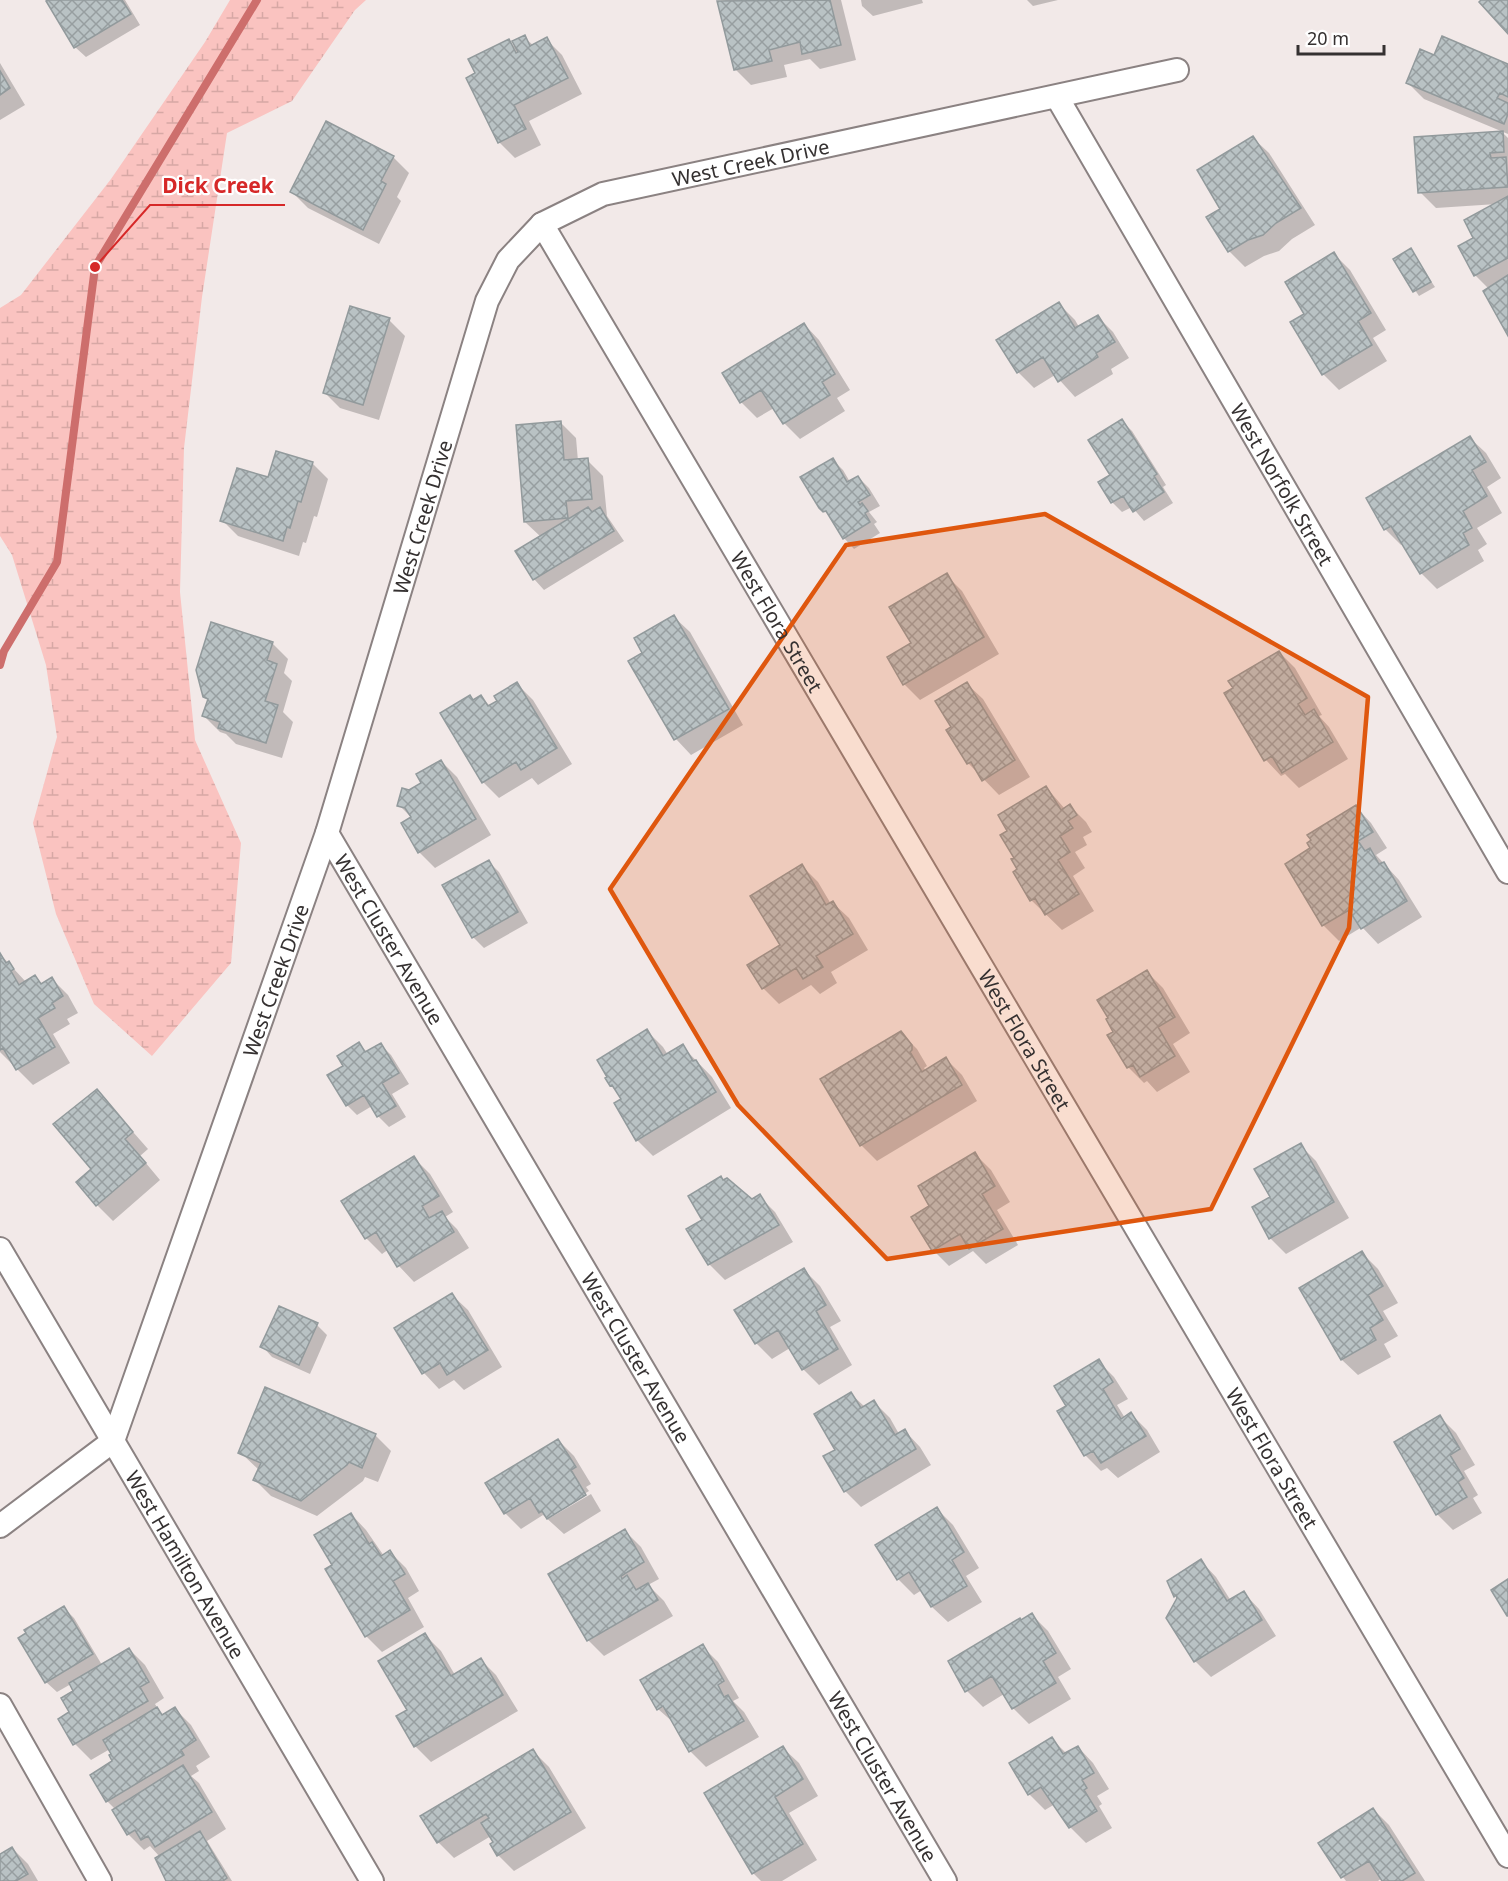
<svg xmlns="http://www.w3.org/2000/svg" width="1508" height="1881" font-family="'Noto Sans',sans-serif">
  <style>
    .wetland { fill: url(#wetland-marsh) }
    .shadow { fill: #0003 }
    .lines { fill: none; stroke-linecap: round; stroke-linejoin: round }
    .stream { stroke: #cd6e6c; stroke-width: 8 }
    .building { fill: url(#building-cross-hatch); stroke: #929a9c; stroke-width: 1.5 }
    .minor-casing { stroke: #8b8282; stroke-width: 26 }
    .minor { stroke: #fff; stroke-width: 22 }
    .marked { fill: #df570e; fill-opacity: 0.2; stroke: #df570e; stroke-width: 4.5; stroke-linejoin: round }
    .labels { text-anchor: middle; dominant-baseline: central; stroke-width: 4.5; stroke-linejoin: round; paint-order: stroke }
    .street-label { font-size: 20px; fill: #353131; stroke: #fff }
    .leader { fill: none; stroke: #d62828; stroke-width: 2 }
    .callout-dot { fill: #d62828; stroke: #fff; stroke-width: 2 }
    .callout-label { font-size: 21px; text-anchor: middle; font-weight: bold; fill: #d62828; stroke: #fff; stroke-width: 4.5; stroke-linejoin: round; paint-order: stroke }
  </style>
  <defs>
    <pattern id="wetland-marsh" width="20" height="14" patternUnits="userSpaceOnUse" patternTransform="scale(1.5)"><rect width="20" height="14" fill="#fac3c0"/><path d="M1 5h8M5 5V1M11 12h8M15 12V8" fill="none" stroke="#d7a8a5"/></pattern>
    <pattern id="building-cross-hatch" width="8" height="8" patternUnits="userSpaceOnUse" patternTransform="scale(1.5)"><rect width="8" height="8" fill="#b9c2c4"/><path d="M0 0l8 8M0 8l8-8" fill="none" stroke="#979ea0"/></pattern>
  </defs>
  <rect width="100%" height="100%" fill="#f2e9e8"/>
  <path class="wetland" d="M230,0H366L355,10L292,101L227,133L202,297L184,448L180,592L195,740L241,843L231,963L152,1056L94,1004L56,914L33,823L57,737L46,665L12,555L0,536V308L21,295L111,179L205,42Z"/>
  <path class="shadow" d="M51,0H125L140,25L86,57L75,47Z
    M726,0H841L856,60L820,69L810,59L784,65L787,77L751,85L735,69L719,2Z
    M861,0H922L923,3L873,16L862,6Z
    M1027,0H1058L1033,6Z
    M524,37L534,46L546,39L562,55L582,94L529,121L541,145L515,158L499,142L477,73L508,40L517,49Z
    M1435,57L1508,65V134L1424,99L1408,83Z
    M0,63L25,105L0,120Z
    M1502,132L1508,138V333L1489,289L1475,275V239L1497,204L1436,208L1420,192Z
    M1253,138L1269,153L1315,225L1292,239L1279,251L1264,256L1245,267L1229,251L1208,218L1222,210Z
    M393,157L409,173L397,197L401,201L379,244L308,208L292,192Z
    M1410,250L1435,287L1419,296L1395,260Z
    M1334,254L1350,270L1386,330L1373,338L1387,361L1339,390L1323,374L1306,314Z
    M1059,304L1075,320L1079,327L1097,316L1113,332L1129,358L1111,369L1113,374L1075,397L1055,375L1034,388L1018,372Z
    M389,320L405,336L379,420L340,408L324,392Z
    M804,324L819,340L850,390L837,398L845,411L800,439L784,423L774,408L757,418L741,402Z
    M1122,421L1132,431L1166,485L1163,487L1173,503L1144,521L1132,507L1122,512L1112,502V476Z
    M560,422L576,438L578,461L587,460L603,476L607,516L624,541L544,590L534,579L541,537L525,522Z
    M1470,438L1486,453L1501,478L1487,487L1502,513L1477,528L1487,544L1478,550L1484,561L1437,589L1421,573L1403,543L1401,545L1385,529Z
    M832,459L843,470L850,482L858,477L869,488L880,506L869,512L877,522L874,524L880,533L854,549L844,538L833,519L820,507Z
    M312,463L328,479L317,517L314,516L306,543L303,542L299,556L238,536L222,520L269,479Z
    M946,575L962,591L999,654L920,700L904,684L913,644Z
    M674,617L690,632L743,725L691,755L676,739L630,662L644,653Z
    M272,643L288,659L284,673L292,681L283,712L293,722L282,758L236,744L226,734L220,732L204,716L209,701L204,696Z
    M1279,652L1295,668L1322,715L1319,716L1329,727L1348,759L1299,788L1285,774L1281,776L1266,760L1226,694Z
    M517,684L533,700L572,764L538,785L532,778L499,798L483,782L474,701L481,697L490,706L499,701Z
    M967,684L983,699L1030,777L999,795L968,763Z
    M441,761L457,777L491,835L435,868L419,852L412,818L399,805L409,792L423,784Z
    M1046,787L1065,809L1070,806L1086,822L1092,832L1083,837L1087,845L1075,852L1085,868L1073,876L1094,911L1062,930L1031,900L1019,870L1009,831Z
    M1356,807L1371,823L1387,848L1376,855L1399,880L1422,917L1378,944L1362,927L1339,941L1323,925L1312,848L1313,841Z
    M489,862L499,872L528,923L484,948L473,937L444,885Z
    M802,866L818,882L831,904L833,903L849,918L868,950L831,972L837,983L820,994L811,985L779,1004L763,988L782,945Z
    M0,954L26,982L35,977L43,985L52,979L68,995L78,1013L67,1019L70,1024L53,1034L70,1063L33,1085L0,1052Z
    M1147,972L1163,988L1190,1033L1173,1044L1190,1072L1157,1092L1147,1081L1144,1083L1128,1067L1115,1032Z
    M647,1031L663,1047L668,1055L682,1046L712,1077L731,1108L653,1156L637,1140L623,1099L611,1085Z
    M901,1033L917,1049L927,1066L924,1068L926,1071L946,1059L962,1075L977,1101L877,1161L861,1145Z
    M359,1044L368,1053L381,1045L391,1055L409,1084L392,1094L406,1117L389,1127L378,1116L372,1106L357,1115L347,1105L345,1066Z
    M97,1091L148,1149L140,1156L160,1180L113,1221L97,1205L93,1169Z
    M1300,1145L1316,1161L1349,1218L1286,1254L1270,1238L1272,1198Z
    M975,1154L991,1170L1010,1202L997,1210L1018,1245L986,1264L973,1251L949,1266L933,1250L932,1206Z
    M414,1158L430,1174L453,1212L445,1217L457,1229L469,1248L414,1282L399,1266L389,1249L382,1254L366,1238Z
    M759,1196L775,1212L793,1242L725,1280L709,1264L752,1201Z
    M1362,1253L1378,1269L1398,1303L1383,1311L1398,1336L1384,1344L1391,1357L1358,1375L1342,1360L1301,1288Z
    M804,1270L820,1286L841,1321L830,1327L852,1365L819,1385L803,1369L790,1348L772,1359L756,1343Z
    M452,1295L468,1310L502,1367L464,1390L454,1380L439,1389L424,1373Z
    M317,1325L327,1335L310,1374L272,1357L262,1346Z
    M1098,1361L1114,1377L1128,1399L1117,1405L1125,1418L1131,1414L1147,1430L1160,1452L1118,1478L1107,1468L1101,1471L1085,1455L1059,1412L1068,1407Z
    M851,1394L865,1407L874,1402L890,1418L899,1434L905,1431L920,1447L931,1465L861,1507L845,1491L837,1451Z
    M1440,1417L1456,1433L1475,1465L1464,1471L1478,1495L1473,1498L1482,1513L1453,1530L1437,1514Z
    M375,1435L391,1451L378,1482L365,1477L363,1481L317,1516L271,1496L255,1480L259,1470L240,1452Z
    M558,1440L574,1456L591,1484L586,1487L589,1491L546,1517L548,1519L591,1494L601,1511L564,1534L543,1515L521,1529L505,1513Z
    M937,1509L953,1525L979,1568L966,1576L982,1602L948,1622L932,1607L922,1590L914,1595L898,1579Z
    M351,1514L366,1530L384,1556L390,1552L406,1568L419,1591L408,1598L424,1627L382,1652L366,1636L334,1565Z
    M625,1531L641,1547L659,1579L648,1585L664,1601L673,1616L604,1656L588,1640Z
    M1201,1561L1216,1577L1231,1601L1244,1593L1259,1609L1276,1636L1211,1677L1195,1661L1178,1599L1175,1596Z
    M64,1608L74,1618L102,1665L129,1649L145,1665L164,1698L155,1704L161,1714L163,1716L175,1709L191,1725L210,1757L196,1766L199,1771L191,1776L199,1783L226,1829L207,1841L232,1881H170L160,1857L150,1846L144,1850L128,1834L115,1809L107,1801L92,1775L114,1761L113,1754L110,1749L91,1760L75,1744L60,1719L71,1712L75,1691L71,1684L57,1692L46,1682Z
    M1032,1615L1048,1631L1071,1669L1058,1677L1071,1699L1029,1724L1013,1708L1004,1694L983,1707L967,1691L1021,1622Z
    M425,1635L441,1651L455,1675L481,1660L496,1675L518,1711L431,1762L415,1746L409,1710Z
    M702,1646L718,1662L739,1698L733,1701L744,1712L759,1737L706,1767L690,1751L675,1724L658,1709Z
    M1052,1739L1067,1754L1078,1747L1093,1763L1109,1789L1097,1796L1102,1804L1099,1806L1112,1828L1086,1843L1070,1827L1055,1804L1045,1810L1029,1794Z
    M783,1748L799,1763L818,1796L789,1813L817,1860L782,1881H761L753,1873Z
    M533,1751L549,1767L586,1828L514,1871L498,1855L491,1836L454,1858L438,1842Z
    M1373,1809L1389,1825L1425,1881H1384L1382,1878L1378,1881H1346L1343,1877L1321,1843Z
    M12,1848L28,1864L38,1881H0V1855Z"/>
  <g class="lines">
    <path class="stream" d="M0,665L4,651L57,562L95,267L257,0"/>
  </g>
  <path class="building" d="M48,0H122L131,14L74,48L46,1Z
    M830,0L841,45L802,54L800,42L769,50L772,61L734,70L717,1Z
    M1481,0H1508V34L1479,2Z
    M525,35L530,46L547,37L568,78L514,105L526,129L498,143L466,78L475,73L468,59L509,39L516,53L518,52L512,41Z
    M1442,36L1508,64V97L1500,93L1497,98L1508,103V114L1504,124L1406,83L1420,49L1434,55Z
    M0,71L10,88L0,95Z
    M326,121L394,156L381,181L386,184L363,230L290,192Z
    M1503,131L1504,152L1490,153L1491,158L1506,157L1508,187L1418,193L1414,137Z
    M1253,136L1301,208L1276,223L1263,235L1248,240L1228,252L1206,217L1220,209L1197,170Z
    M1508,196V258L1474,276L1458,246L1473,238L1464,220Z
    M1411,248L1431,282L1413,292L1393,259Z
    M1334,252L1371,313L1358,321L1372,345L1322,375L1290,322L1304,314L1285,282Z
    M1508,275V336L1483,291Z
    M1059,302L1075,328L1098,315L1115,342L1096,353L1098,357L1058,382L1043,357L1017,373L996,340Z
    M350,306L390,318L363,405L323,393Z
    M804,323L835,374L822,382L830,395L783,424L761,390L740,403L722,373Z
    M1122,419L1157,474L1154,476L1164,492L1133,512L1123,496L1111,503L1098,482L1110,475L1088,440Z
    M561,421L564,460L588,458L592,499L566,501L568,518L524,522L516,425Z
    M1470,436L1486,462L1472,470L1487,496L1463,511L1472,528L1463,533L1469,545L1420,574L1391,526L1384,530L1366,498Z
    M276,451L313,462L301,502L298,501L290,528L287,527L283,541L220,521L237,468L268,477Z
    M833,458L847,482L858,476L870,495L858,502L860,505L862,503L868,511L865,513L870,522L843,539L826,511L823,512L819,508L800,477Z
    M588,507L592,512L600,507L614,531L533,580L515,551Z
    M947,573L984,637L903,685L887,657L911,643L889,607Z
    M674,615L729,709L674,740L628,661L642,653L634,638Z
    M211,622L273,642L267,660L277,664L265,701L278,705L266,743L218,728L220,722L202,716L208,699L203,697L196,670Z
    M1279,651L1307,698L1298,704L1305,715L1314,709L1333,742L1282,773L1272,756L1264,761L1224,693L1233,688L1228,681Z
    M517,682L557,748L521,770L516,762L482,783L440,713L470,695L473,700L481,695L488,706L497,701L494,696Z
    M967,682L1015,760L982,781L971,762L967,764L946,730L951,727L935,701Z
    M441,760L476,819L418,853L401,823L411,817L405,808L397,806L402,788L409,790L421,783L416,774Z
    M1046,786L1061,810L1070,804L1077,815L1068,821L1073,828L1060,836L1070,852L1058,860L1079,894L1045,915L1035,898L1030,901L1013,872L1017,869L1011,859L1014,858L1000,835L1007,831L998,815Z
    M1356,805L1373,832L1358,841L1365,851L1370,848L1379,864L1384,862L1407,901L1361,929L1349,910L1322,926L1285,864L1310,848L1307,843L1311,840L1307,835Z
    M489,860L518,912L472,938L442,885Z
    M802,864L826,905L833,901L853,934L816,956L823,967L803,979L796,968L762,989L747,965L780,945L750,896Z
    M0,953L6,963L9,961L14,969L11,971L19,985L35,975L41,984L52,977L63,996L52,1003L55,1008L38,1018L55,1047L16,1070L3,1048L0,1050Z
    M1147,970L1175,1017L1158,1027L1175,1056L1140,1077L1133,1065L1127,1068L1107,1035L1113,1032L1106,1019L1108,1018L1097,1000Z
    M647,1029L663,1056L683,1044L693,1061L696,1060L716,1092L636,1141L614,1103L621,1099L612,1085L610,1086L605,1078L607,1077L597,1060Z
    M901,1031L912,1045V1050L910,1052L922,1072L946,1057L962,1085L860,1146L820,1079Z
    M359,1042L365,1052L381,1043L399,1073L382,1083L396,1106L377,1117L364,1095L346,1106L327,1075L343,1066L337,1056Z
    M97,1089L133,1132L125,1139L146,1163L96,1206L76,1182L91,1169L53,1124Z
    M1301,1143L1334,1202L1269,1239L1252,1207L1270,1197L1254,1169Z
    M975,1152L995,1186L982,1194L1003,1229L969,1249L960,1234L932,1251L911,1217L929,1206L918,1186Z
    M414,1156L439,1196L422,1206L429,1218L442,1211L454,1232L397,1267L376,1232L365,1239L341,1201Z
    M721,1176L723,1180L727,1178L752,1199L760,1194L779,1225L708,1265L686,1229L702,1220L688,1196Z
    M1362,1251L1383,1286L1368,1295L1383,1320L1370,1328L1376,1340L1341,1360L1299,1288Z
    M804,1268L826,1305L816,1311L838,1349L802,1370L778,1330L755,1344L734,1310Z
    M452,1293L488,1350L447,1375L440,1363L422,1374L394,1328Z
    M279,1306L318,1323L299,1365L260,1347Z
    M1099,1359L1113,1382L1103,1389L1121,1419L1131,1412L1146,1436L1101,1463L1093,1451L1084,1456L1057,1411L1066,1406L1054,1386Z
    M265,1387L376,1434L362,1468L349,1462L347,1465L301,1501L253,1480L261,1463L238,1453Z
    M851,1392L861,1408L874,1400L895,1435L905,1429L916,1449L844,1492L823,1456L835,1450L814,1414Z
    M1440,1415L1460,1449L1450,1455L1464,1478L1458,1482L1467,1497L1436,1515L1394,1442Z
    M558,1439L576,1467L571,1470L586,1495L547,1519L542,1511L539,1513L530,1498L504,1514L485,1483Z
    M937,1507L964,1552L952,1560L967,1586L931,1607L909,1572L897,1580L875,1545Z
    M351,1513L369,1544L372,1542L381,1556L390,1550L405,1574L393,1581L410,1610L365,1637L325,1569L332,1565L314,1535Z
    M625,1529L644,1562L621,1576L622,1579L627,1575L636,1590L648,1583L658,1600L587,1641L548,1574Z
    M1201,1559L1227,1601L1244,1591L1262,1620L1194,1662L1166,1618L1177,1598L1176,1595L1174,1597L1167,1581Z
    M1508,1579V1616H1507L1491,1590Z
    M64,1606L93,1654L45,1683L18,1638L26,1633L24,1630Z
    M1032,1613L1056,1653L1043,1661L1056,1683L1012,1709L992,1676L965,1692L948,1661L1020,1618L1021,1620Z
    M425,1633L451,1676L481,1658L503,1695L414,1747L396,1716L407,1710L378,1661Z
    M703,1644L724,1681L718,1685L724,1697L728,1695L744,1721L689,1752L663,1706L657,1710L640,1680Z
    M129,1648L149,1682L140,1687L148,1701L73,1745L58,1719L69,1712L61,1698L73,1691L69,1683Z
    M157,1707L162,1715L175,1707L196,1740L181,1750L184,1755L106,1802L90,1775L112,1761L109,1755L111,1754L103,1740Z
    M1052,1737L1063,1754L1078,1746L1094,1773L1082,1780L1087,1788L1084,1790L1097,1811L1069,1828L1041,1787L1028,1795L1009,1763Z
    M783,1746L803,1779L775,1797L803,1844L752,1874L704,1793Z
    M533,1749L571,1812L497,1856L490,1844L493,1842L481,1823L489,1818L486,1814L437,1843L420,1816Z
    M183,1765L212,1812L155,1847L148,1836L141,1840L135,1830L127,1835L112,1810Z
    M1373,1808L1415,1873L1402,1881H1382L1369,1861L1341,1878L1318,1843Z
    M200,1831L227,1878L223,1881H166L155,1858Z
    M12,1847L28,1874L16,1881H0V1854Z"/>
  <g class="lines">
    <defs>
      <g id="minor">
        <path id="s1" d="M1057,97L1508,872"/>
        <path id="s2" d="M542,224L1508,1856"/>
        <path id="s3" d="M327,833L945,1881"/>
        <path id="s4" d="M0,1249L372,1881"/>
        <path id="s5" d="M0,1526L113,1441L327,833L487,301L508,260L542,224L603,194L1177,70"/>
        <path d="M0,1705L100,1881"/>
      </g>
    </defs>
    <use href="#minor" class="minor-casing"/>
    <use href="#minor" class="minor"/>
  </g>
  <path class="marked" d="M1045,514L1368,697L1349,928L1211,1209L887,1259L738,1105L610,889L846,545Z"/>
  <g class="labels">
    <g class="street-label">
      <text stroke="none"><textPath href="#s5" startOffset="1656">West Creek Drive</textPath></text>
      <text stroke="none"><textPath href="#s1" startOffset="448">West Norfolk Street</textPath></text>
      <text stroke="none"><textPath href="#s5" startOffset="1116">West Creek Drive</textPath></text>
      <text stroke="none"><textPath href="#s2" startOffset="462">West Flora Street</textPath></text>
      <text stroke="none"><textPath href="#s3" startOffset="123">West Cluster Avenue</textPath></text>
      <text stroke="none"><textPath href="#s5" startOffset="630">West Creek Drive</textPath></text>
      <text stroke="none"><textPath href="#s2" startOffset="948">West Flora Street</textPath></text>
      <text stroke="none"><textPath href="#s3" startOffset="609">West Cluster Avenue</textPath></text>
      <text stroke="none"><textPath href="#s2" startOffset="1434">West Flora Street</textPath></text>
      <text stroke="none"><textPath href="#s4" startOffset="366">West Hamilton Avenue</textPath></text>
      <text stroke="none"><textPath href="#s3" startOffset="1095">West Cluster Avenue</textPath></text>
    </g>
  </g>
  <path class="leader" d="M95 267L150 205H285"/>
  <circle class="callout-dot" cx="95" cy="267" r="6"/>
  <g class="callout-label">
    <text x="218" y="193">Dick Creek</text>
  </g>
  <path d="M1298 45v9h86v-9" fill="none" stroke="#353131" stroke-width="3"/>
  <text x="1307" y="45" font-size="18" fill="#353131" stroke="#ffffff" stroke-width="4.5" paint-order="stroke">20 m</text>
</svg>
